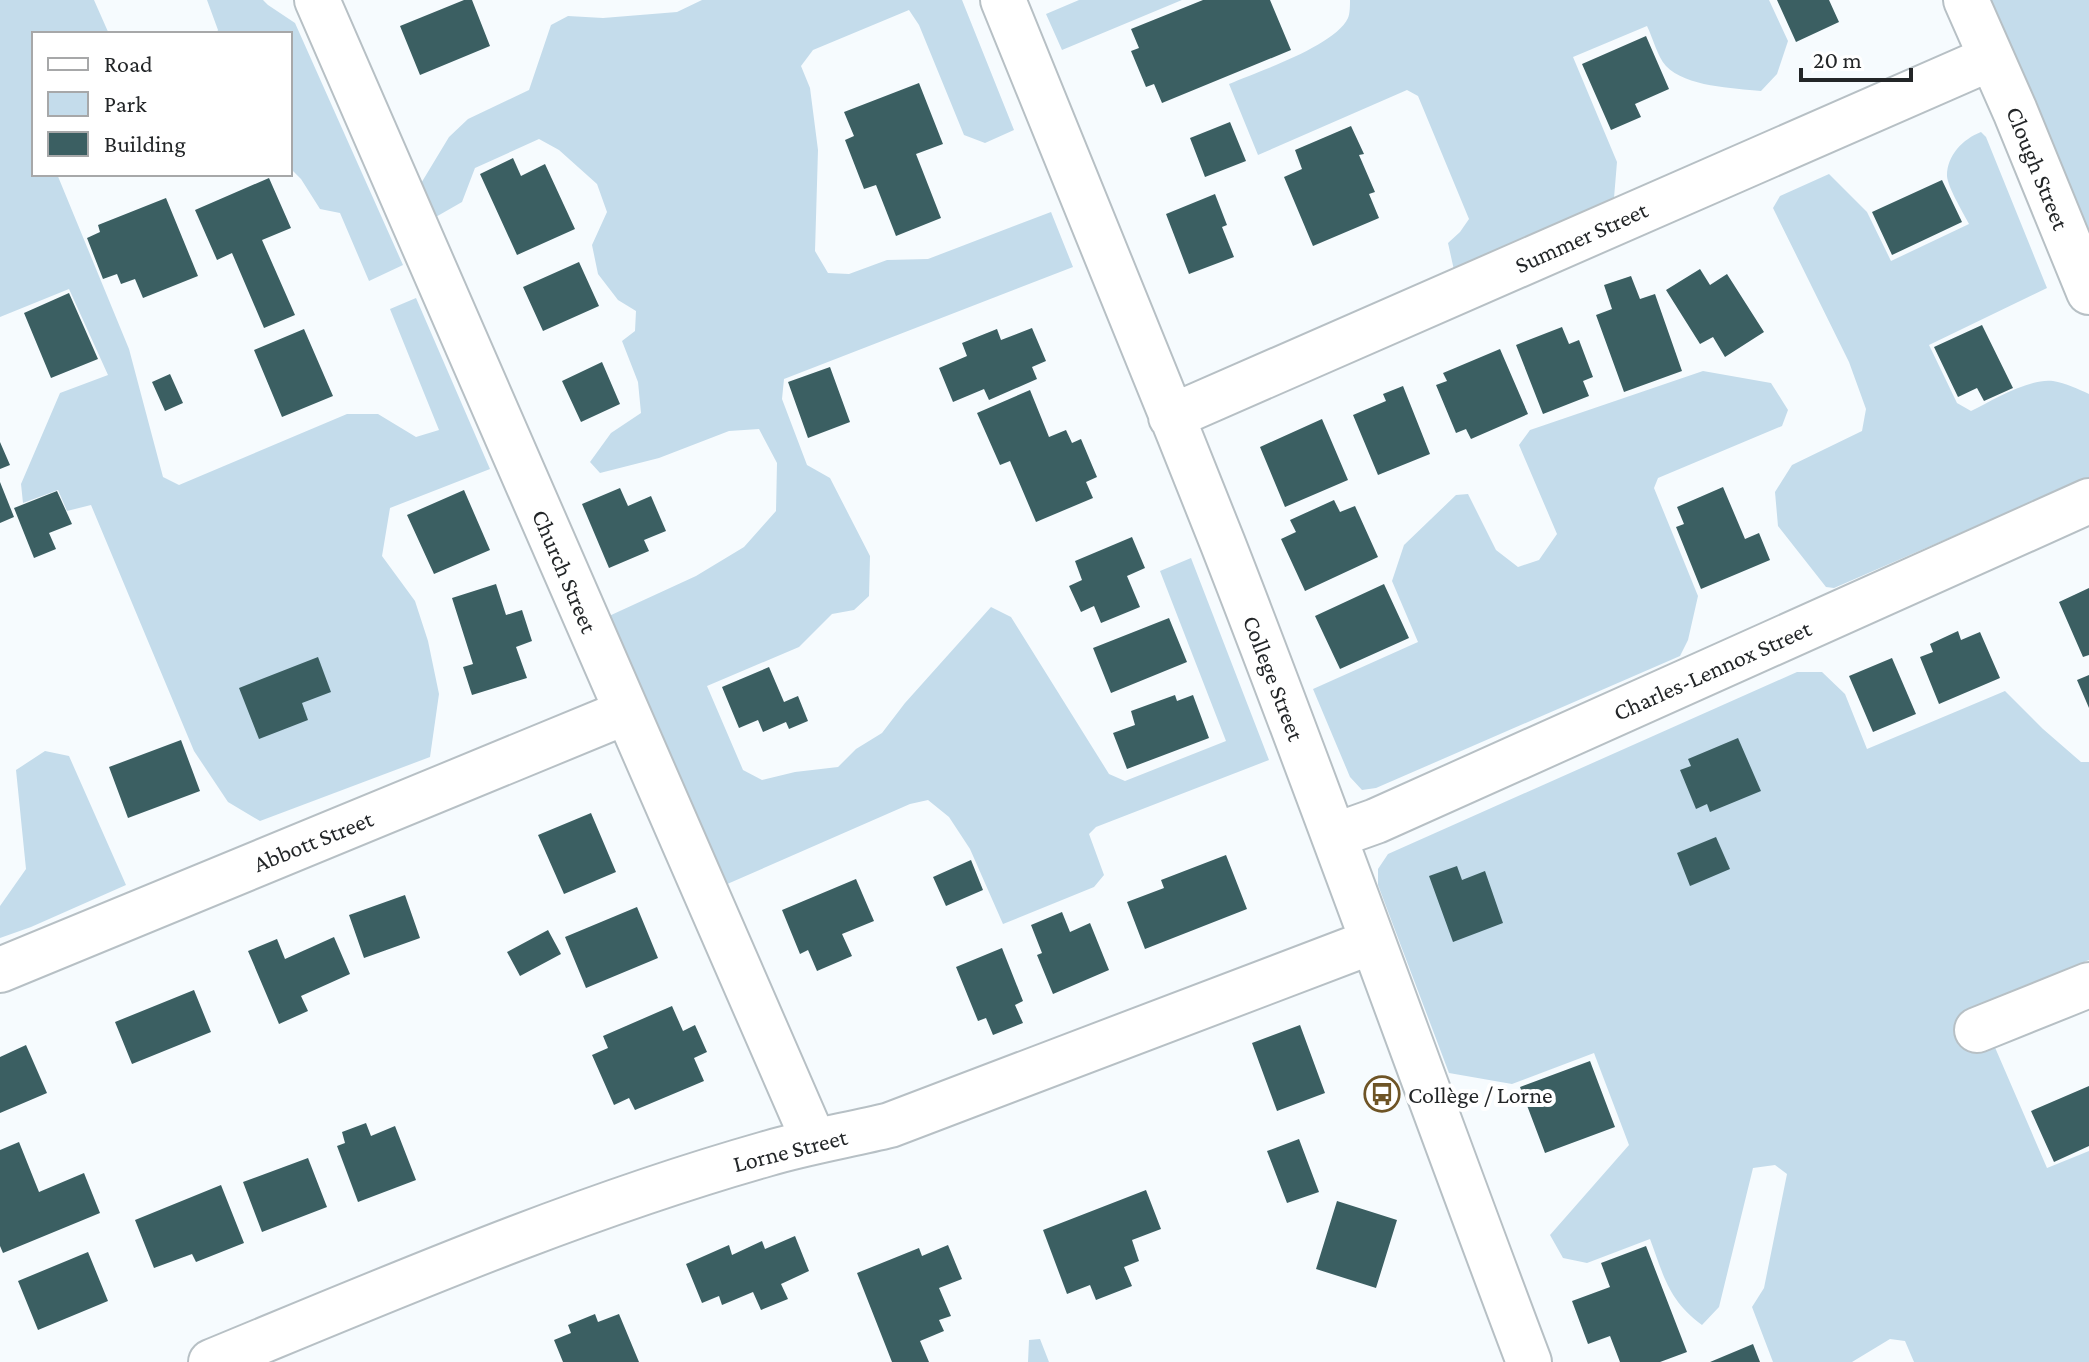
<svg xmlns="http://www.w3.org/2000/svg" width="2089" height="1362" font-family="'Crimson Pro',serif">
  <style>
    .green { fill: #c4dceb }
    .building { fill: #3b5f62 }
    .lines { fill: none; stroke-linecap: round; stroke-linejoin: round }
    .minor-casing { stroke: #b7c0c5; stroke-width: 48 }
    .minor { stroke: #fff; stroke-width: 44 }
    .labels { text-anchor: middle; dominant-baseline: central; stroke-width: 8; stroke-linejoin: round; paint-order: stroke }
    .street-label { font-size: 24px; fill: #232628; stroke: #fff }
    .poi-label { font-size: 24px; fill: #232628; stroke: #fff; text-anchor: start }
  </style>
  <rect width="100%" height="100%" fill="#f6fbfe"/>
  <path class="green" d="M0,0H94L109,34H34V174H57L129,349L163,477L179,485L347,414H378L416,437L439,430L390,309L416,298L490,469L390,508L382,556L415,601L428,641L439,694L430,757L260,821L228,802L194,751L91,505L67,511L58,490L23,503L21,484L60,393L108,375L69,289L0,317Z
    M207,0H263L268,5L295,23L403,265L369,281L340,213L320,209L301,179L290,168V34H216L218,30Z
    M702,0H962L1014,130L985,143L964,135L919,25L909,10L813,50L801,66L810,88L818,150L815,251L828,273L849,274L887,260L928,259L1051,212L1073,267L784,379L782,399L807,465L830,478L870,556L869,596L854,610L832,614L799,647L707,686L743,770L762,780L795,772L838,767L856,749L882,733L905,703L991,607L1011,617L1109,774L1125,781L1226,741L1160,571L1191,558L1269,760L1096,827L1089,834L1104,875L1094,887L1003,924L970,849L949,817L928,800L910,804L725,885L609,616L696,576L744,547L776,511L777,463L759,429L729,431L659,458L600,473L590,462L611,433L641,413L638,382L622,341L635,331L636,311L618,300L598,274L592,245L607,212L597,184L559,150L539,139L475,168L462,202L434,218L420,185L449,137L468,119L529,90L551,25L568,16L603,18L677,12Z
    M1079,0H1182L1062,50L1046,14Z
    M1350,0H1769L1788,41L1777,74L1761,91C1733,88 1686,87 1666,66C1657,56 1653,38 1647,26L1573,57L1617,162L1614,198L1454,270L1448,243L1460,232L1469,219L1418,96L1407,90L1258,155L1229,84C1257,72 1335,46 1348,18C1350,14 1350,5 1350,0Z
    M1985,0H2089V236Z
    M1981,132L1986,137L2047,288L1929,345L1957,403L1971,411C1993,400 2029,378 2053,381C2066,383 2078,389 2089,394V477L1834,588L1826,587L1778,526L1775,492L1792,465L1862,431L1866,409L1849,362L1773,208L1780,196L1829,174L1867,212L1891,261L1969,224C1963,212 1948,188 1947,176C1947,155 1963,139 1981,132Z
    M1703,371L1771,383L1788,410L1782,426L1658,478L1654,488L1698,596L1688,640L1680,656L1376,788L1362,790L1350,777L1313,689L1418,642L1392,581L1404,545L1456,495L1468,494L1496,550L1518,567L1539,560L1557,534L1519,445L1530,430Z
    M1797,672H1822L1845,694L1867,749L2005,691L2043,729L2081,762H2089V960L1985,1003L1981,1015L2047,1168L2089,1151V1362H1914L1905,1341L1890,1339L1852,1362H1773L1752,1307L1764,1288L1787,1174L1775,1165L1753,1168L1719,1307L1702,1325C1668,1300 1664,1276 1650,1239L1587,1263L1563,1258L1550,1235L1629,1145L1594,1053L1512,1084L1449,1073L1378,885V869L1388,854Z
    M45,751L69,756L126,885L31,927L0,938V906L26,869L16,770Z
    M1040,1339L1049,1362H1028L1029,1340Z"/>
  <path class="building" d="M464,0H472L490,46L420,75L400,26Z
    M1203,0H1270L1291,50L1162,103L1154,84L1146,87L1131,51L1139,48L1131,29Z
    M1777,0H1829L1839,22L1796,42Z
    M1646,36L1669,89L1635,104L1641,117L1611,130L1582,64Z
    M919,83L943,144L916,154L941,218L896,236L876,185L864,189L845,140L854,136L844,112Z
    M1230,122L1246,161L1205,177L1190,138Z
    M1351,126L1364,154L1359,155L1375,192L1369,194L1379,218L1313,246L1284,177L1302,169L1295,150Z
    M513,158L521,176L545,164L575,229L517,255L480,174Z
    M269,178L291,228L262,240L295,315L264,328L232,253L217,260L195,210Z
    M1942,180L1962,222L1892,255L1872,212Z
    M1215,194L1227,225L1222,227L1234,257L1189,274L1166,214Z
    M166,198L198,276L143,298L135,279L121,284L117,274L103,279L87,238L100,232L98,225Z
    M579,262L599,306L543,331L523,287Z
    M1700,269L1710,285L1727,274L1764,332L1725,357L1713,337L1700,344L1666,290Z
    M1631,276L1640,299L1655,294L1682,371L1624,392L1596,315L1612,309L1604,285Z
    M69,293L98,359L51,378L24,313Z
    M1982,325L2013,388L1984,401L1977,388L1958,397L1934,347Z
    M1562,327L1569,344L1579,340L1593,377L1583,381L1589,396L1543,414L1516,345Z
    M1032,328L1046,361L1032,367L1037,379L989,400L984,389L953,402L939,368L967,356L962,343L997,329L1001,340Z
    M304,329L333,396L282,417L254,350Z
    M1500,349L1528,414L1471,439L1466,429L1456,433L1436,385L1447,381L1443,373Z
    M602,362L620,404L581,422L562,381Z
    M830,367L850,422L808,438L788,382Z
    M170,374L183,403L165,411L152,382Z
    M1403,386L1430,454L1378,475L1353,415L1386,401L1383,394Z
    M1030,390L1049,437L1066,430L1072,443L1081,439L1097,477L1086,482L1093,498L1036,522L1010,461L1000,465L977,413Z
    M1322,419L1348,480L1285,507L1260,447Z
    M0,442L10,465L0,469Z
    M0,482L14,517L0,523Z
    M1723,487L1745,539L1759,533L1770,560L1701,589L1676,527L1684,524L1677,507Z
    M620,488L628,506L651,496L666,531L644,540L649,551L609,568L582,504Z
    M464,490L490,550L434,574L407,515Z
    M57,491L72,524L49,533L56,549L34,558L14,508Z
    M1334,500L1340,512L1355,506L1378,557L1305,591L1281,539L1296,532L1290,520Z
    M1132,537L1145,568L1127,576L1140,607L1101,623L1094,606L1081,612L1069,586L1082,580L1075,561Z
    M496,584L506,615L522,610L532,641L516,647L527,678L472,695L463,667L473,664L452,598Z
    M1384,584L1409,638L1340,669L1315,616Z
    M2089,588V655L2083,657L2059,602Z
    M1169,618L1187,662L1111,693L1093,648Z
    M1958,631L1961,640L1980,632L2000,678L1939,704L1920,657L1933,652L1930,644Z
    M318,657L331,692L302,703L308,720L259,739L239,688Z
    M1892,658L1916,714L1873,732L1849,676Z
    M769,667L784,702L798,696L808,721L789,729L786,722L763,732L758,720L739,728L722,687Z
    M2089,675V708L2077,680Z
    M1175,695L1177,701L1193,695L1209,738L1127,769L1113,733L1135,725L1131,711Z
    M1738,738L1761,791L1710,812L1707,804L1696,809L1680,770L1691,766L1688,759Z
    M181,740L200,791L128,818L109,767Z
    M591,813L616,872L564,894L538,835Z
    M1716,837L1730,869L1690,886L1677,853Z
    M1226,855L1247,909L1145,949L1127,902L1164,888L1161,880Z
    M971,860L983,890L946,906L933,877Z
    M1457,866L1462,880L1485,871L1503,923L1453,942L1429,876Z
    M856,879L874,921L842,934L852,956L817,971L808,950L800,954L782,910Z
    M405,895L420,938L364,958L349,915Z
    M637,907L658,958L586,988L565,937Z
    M1062,912L1070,932L1090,923L1109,970L1053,994L1037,955L1042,953L1031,925Z
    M548,930L561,954L520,976L507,952Z
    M334,937L350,974L301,996L308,1011L279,1024L248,951L277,939L285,959Z
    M1002,948L1023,1001L1015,1005L1023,1023L993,1035L986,1018L978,1021L956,967Z
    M194,990L211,1032L132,1064L115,1022Z
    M672,1006L683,1031L695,1025L707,1052L694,1058L704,1081L635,1110L629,1098L614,1105L592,1055L608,1048L603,1036Z
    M1300,1025L1325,1093L1277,1111L1252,1043Z
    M26,1045L47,1093L0,1113V1057Z
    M1590,1061L1615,1127L1545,1153L1520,1087Z
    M2089,1086V1146L2054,1162L2031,1111Z
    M366,1123L371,1136L395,1126L416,1180L358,1202L337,1146L345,1143L342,1132Z
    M1299,1139L1319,1192L1287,1203L1267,1151Z
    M19,1142L39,1192L84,1173L100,1213L3,1253L0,1246V1150Z
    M308,1158L327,1207L262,1232L243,1182Z
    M221,1185L244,1243L196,1262L192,1254L154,1268L135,1220Z
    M1146,1190L1161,1229L1132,1240L1139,1261L1124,1267L1132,1286L1096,1300L1090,1285L1067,1294L1043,1230Z
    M1337,1201L1397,1220L1376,1288L1316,1269Z
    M795,1236L809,1271L781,1284L788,1299L761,1310L753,1292L722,1305L719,1296L702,1303L686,1264L729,1245L732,1255L762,1241L765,1249Z
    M948,1245L962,1279L939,1288L951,1316L939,1320L944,1331L920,1341L929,1362H892L857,1273L919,1248L922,1256Z
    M1646,1246L1687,1352L1660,1362H1620L1610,1336L1588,1344L1572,1301L1610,1287L1601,1263Z
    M88,1252L108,1301L38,1330L18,1281Z
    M595,1314L598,1322L619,1314L639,1362H563L554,1340L571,1333L568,1325Z
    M1753,1344L1760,1362H1710Z"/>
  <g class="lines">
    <defs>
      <path id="minor" d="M317,0L814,1141
        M1003,0C1076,181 1151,362 1223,544C1329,815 1426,1090 1529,1362
        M1966,0L2015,111L2089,292
        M1171,417L1991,58
        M1334,836L1376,821L2089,501
        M0,970L626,712
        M1977,1030L2089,985
        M211,1362C393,1287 576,1208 766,1154C807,1142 849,1135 890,1125L1371,942"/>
    </defs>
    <use href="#minor" class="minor-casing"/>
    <use href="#minor" class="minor"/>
  </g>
  <defs>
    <symbol id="bus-ring" viewBox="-11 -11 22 22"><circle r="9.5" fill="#fff" stroke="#6e5426" stroke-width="1.5"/><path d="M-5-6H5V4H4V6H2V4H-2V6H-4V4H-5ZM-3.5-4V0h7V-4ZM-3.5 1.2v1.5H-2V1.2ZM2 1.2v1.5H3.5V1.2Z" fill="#6e5426"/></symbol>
  </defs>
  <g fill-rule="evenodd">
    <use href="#bus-ring" x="1362" y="1074" width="40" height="40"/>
  </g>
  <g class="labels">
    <g class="street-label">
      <text transform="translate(2038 168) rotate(68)">Clough Street</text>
      <text transform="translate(1581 237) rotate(-24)">Summer Street</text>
      <text transform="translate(565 571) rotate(67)">Church Street</text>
      <text transform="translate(1712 670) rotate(-24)">Charles-Lennox Street</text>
      <text transform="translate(1274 678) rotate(69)">College Street</text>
      <text transform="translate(313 841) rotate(-22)">Abbott Street</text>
      <text transform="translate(790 1150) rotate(-14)">Lorne Street</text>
    </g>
    <g class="poi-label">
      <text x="1408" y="1094">Collège / Lorne</text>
    </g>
  </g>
  <rect x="32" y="32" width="260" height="144" fill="#ffffff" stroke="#a7a8a9" stroke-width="2"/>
  <rect x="48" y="58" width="40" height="12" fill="#ffffff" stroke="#a7a8a9" stroke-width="2"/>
  <text x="104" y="72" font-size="24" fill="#232628">Road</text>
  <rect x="48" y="92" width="40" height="24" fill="#c4dceb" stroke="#a7a8a9" stroke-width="2"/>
  <text x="104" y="112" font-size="24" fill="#232628">Park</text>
  <rect x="48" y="132" width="40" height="24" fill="#3b5f62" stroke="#a7a8a9" stroke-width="2"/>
  <text x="104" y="152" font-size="24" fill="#232628">Building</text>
  <path d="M1801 68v12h110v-12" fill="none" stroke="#232628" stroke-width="4"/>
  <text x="1813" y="68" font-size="24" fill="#232628" stroke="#ffffff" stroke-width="6" paint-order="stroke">20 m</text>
</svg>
